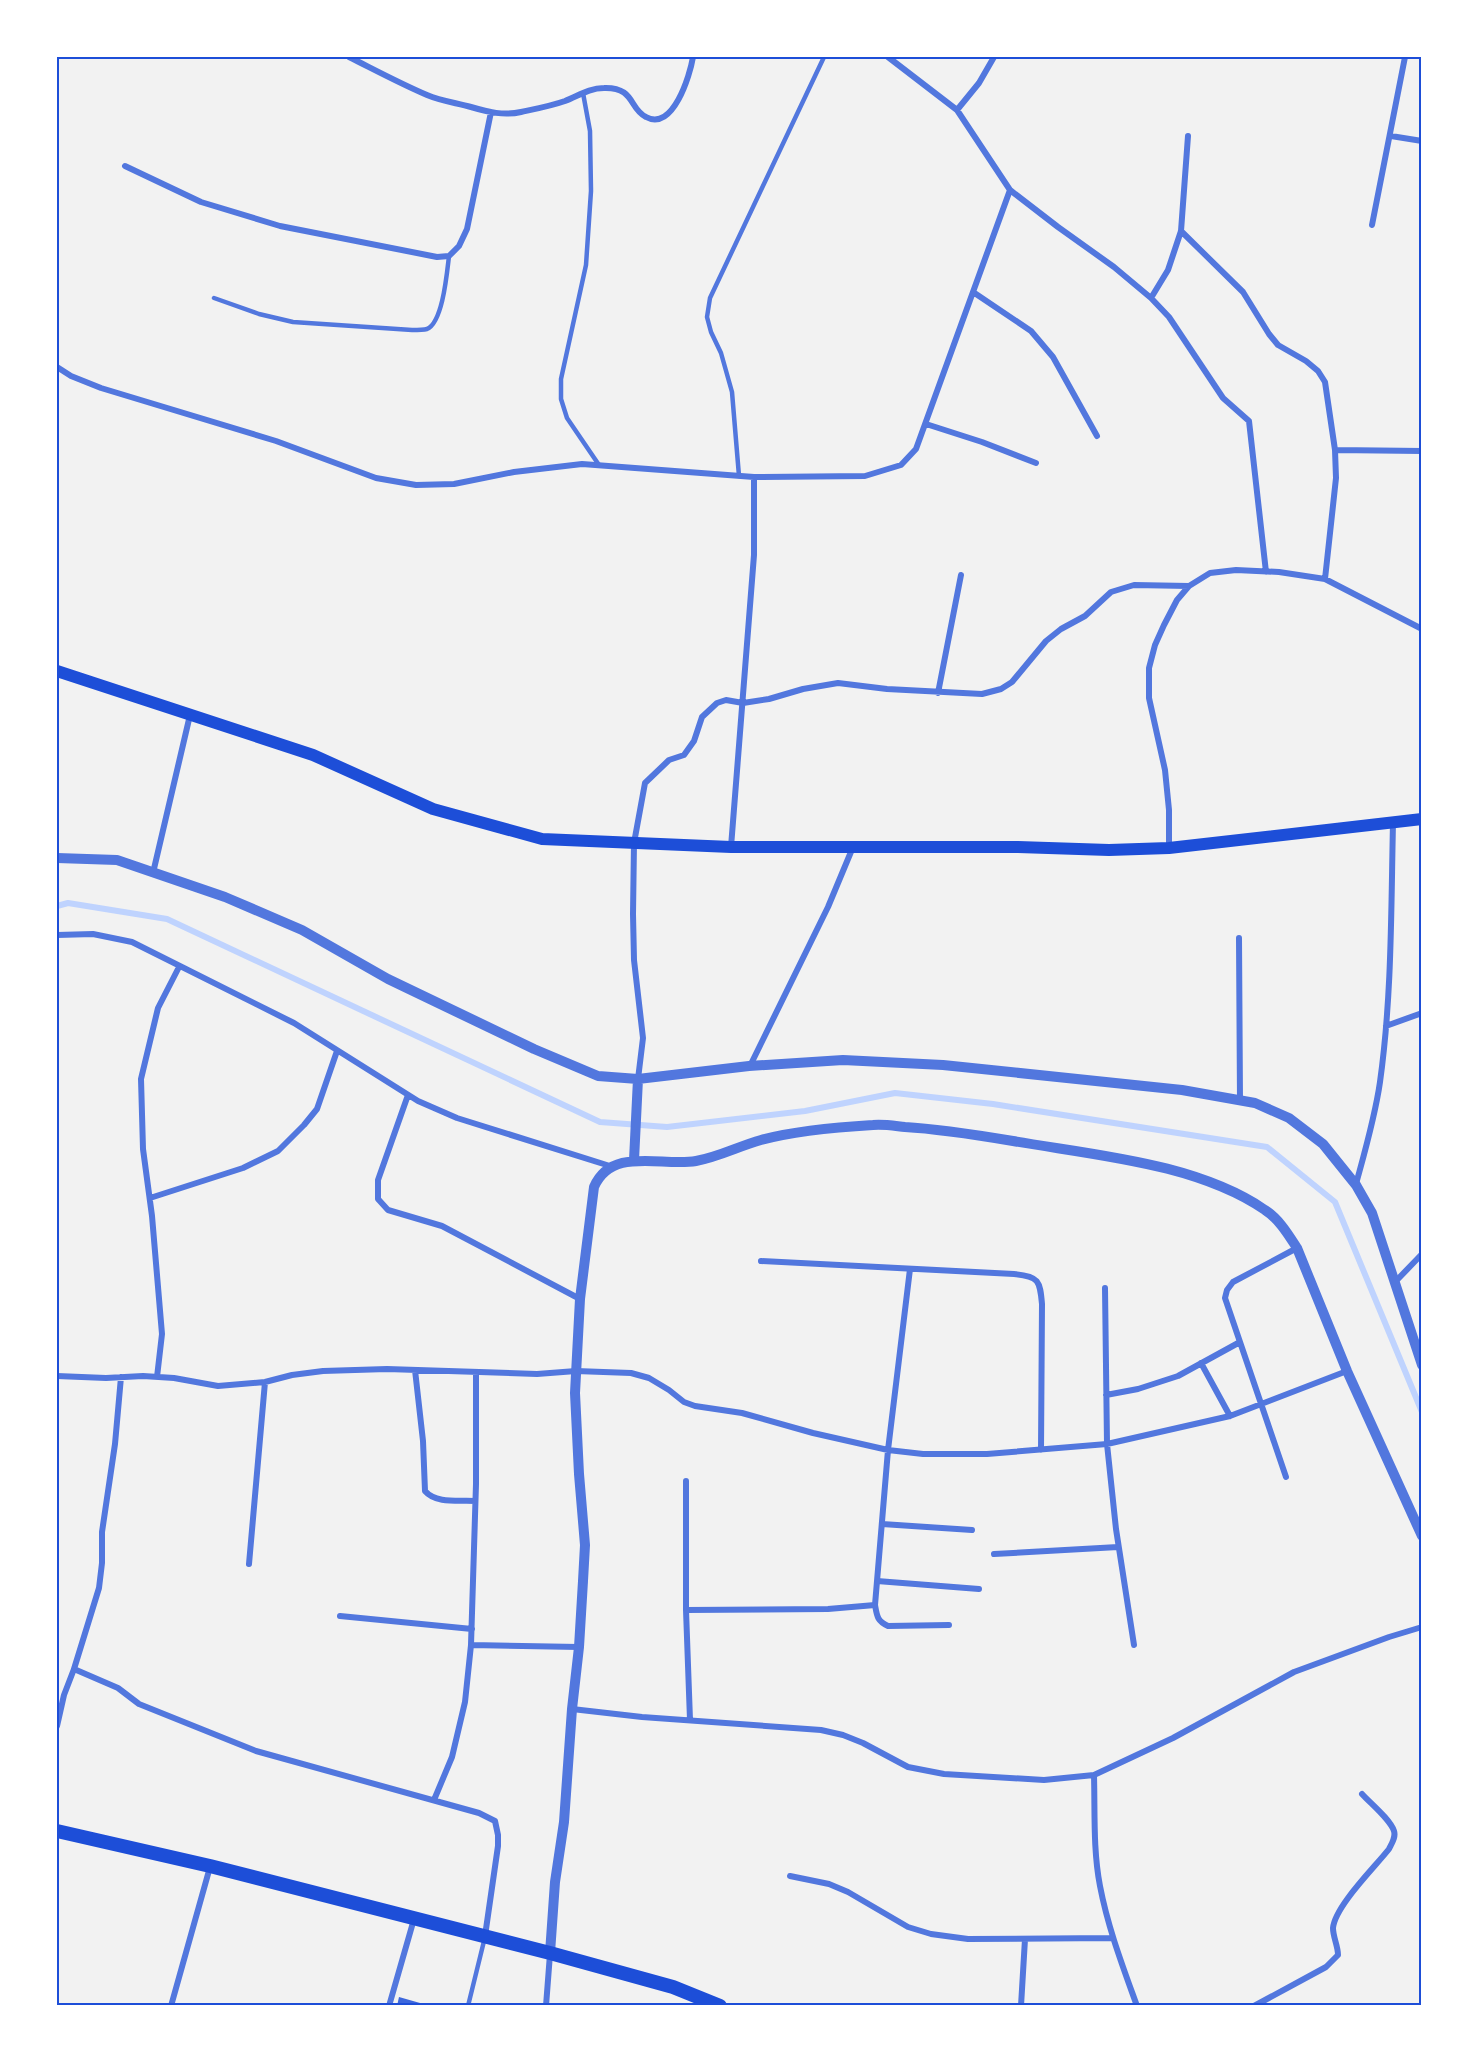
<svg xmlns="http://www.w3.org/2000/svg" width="1479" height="2063" font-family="'Asap Condensed',sans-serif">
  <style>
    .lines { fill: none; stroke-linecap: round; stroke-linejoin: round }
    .stream { stroke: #bfd3fe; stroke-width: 6 }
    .building { fill: #3d67dc }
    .service { stroke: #5277de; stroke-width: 4.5 }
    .minor { stroke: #5277de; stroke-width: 6 }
    .tertiary { stroke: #5277de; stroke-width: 10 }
    .secondary { stroke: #1d4ed8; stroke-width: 12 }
    .primary { stroke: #1d4ed8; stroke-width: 14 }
    .neatline { fill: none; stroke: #1d4ed8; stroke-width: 2 }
  </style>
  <rect width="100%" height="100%" fill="#f2f2f2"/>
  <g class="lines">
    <path class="stream" d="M57,906L68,903L167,919L600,1122L667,1127L805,1111L895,1093L993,1104L1267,1147L1335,1202L1422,1412"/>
  </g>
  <path class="building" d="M399,1997L427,2005V2006H397Z"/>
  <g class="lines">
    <path class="service" d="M583,93L590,131L591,191L586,265L561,379V399L567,418L599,465
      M214,298L259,314L293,322L412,330C416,330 423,330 427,329C443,322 447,272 449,256
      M739,476L732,392L721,353L711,332L707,317L710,298L824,57
      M468,2006L485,1937"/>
    <path class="minor" d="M349,57C375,70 401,84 427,95C441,101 457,103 471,107C488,112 504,116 521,112C535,109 551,106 565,101C578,96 589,88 604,88C635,87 629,109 646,117C673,132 690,75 693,57
      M888,57L957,110L1010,190L1058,227L1114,267L1151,298L1169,317L1223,398L1249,421L1266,572
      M957,110L979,83L994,57
      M1391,136L1422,141
      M125,166L201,202L280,226L437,257L449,256L459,246L467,229L491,112
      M1372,225L1405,57
      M1181,231L1243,292L1269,334L1278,345L1306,361L1318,371L1325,382L1335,450L1336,478L1325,579
      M973,292L1031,331L1053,357L1097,436
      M1151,298L1168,270L1181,231L1188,136
      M57,367L71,376L101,388L276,441L376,478L416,485L454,484L514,472L582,464L754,477L865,476L901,465L916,449L1010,190
      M926,424L982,442L1036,463
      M1335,450L1422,451
      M938,693L961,575
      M731,847L754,555V477
      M1169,848V810L1165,770L1149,698V668L1155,645L1164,625L1177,600L1189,586L1210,573L1236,570L1279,572L1325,579L1422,629
      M153,873L190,715
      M57,935L93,934L132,942L294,1023L418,1101L457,1118L610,1166
      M1239,938L1240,1101
      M1386,1026L1422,1013
      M750,1066L828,907L853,847
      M638,1079L643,1038L634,960L633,914L634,843L645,783L669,760L684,755L694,741L702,717L717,703L726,700L743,703L769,699L803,689L838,683L887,689L982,694L1001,689L1012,682L1046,641L1061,629L1085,616L1111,592L1134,585L1189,586
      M408,1095L378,1180V1199L388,1210L442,1226L580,1299
      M1356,1184C1365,1151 1375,1117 1380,1082C1392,996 1391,910 1393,823
      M150,1198L243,1168L278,1151L304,1125L317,1109L337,1051
      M761,1261L1014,1274C1039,1276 1040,1281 1042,1304L1041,1450
      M910,1269L888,1450L875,1605C877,1616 877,1621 888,1626L949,1625
      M1396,1281L1422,1254
      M1105,1288L1107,1444L1116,1529L1134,1645
      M1201,1363L1230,1416
      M415,1370L423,1441L425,1491C436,1504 459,1500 475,1501
      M57,1376L106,1378L143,1376L174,1378L218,1386L265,1382L292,1375L323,1371L387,1369L537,1374L576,1371L631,1373L649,1378L669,1390L684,1402L695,1406L742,1413L813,1433L888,1450L923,1454H987L1107,1444L1230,1416L1347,1371
      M121,1377L115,1444L102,1532V1563L99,1588L74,1669L118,1688L139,1704L256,1751L479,1813L495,1821L498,1835V1846L485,1936
      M157,1377L162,1334L152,1216L143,1149L141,1079L158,1008L179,967
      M1106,1395L1138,1389L1178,1376L1240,1342
      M1286,1477L1225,1298L1227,1290L1233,1282L1297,1248
      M686,1481V1610L690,1720
      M882,1524L972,1530
      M994,1554L1118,1547
      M249,1564L265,1382
      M877,1581L979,1589
      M686,1610L828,1609L875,1605
      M340,1616L472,1629
      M471,1645L579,1647
      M572,1709L642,1717L821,1730L843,1735L863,1743L908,1767L944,1774L1044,1780L1094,1775L1173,1738L1294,1672L1389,1637L1422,1627
      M57,1726L64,1695L74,1669
      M1094,1775C1095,1812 1093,1850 1100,1886C1108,1928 1123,1967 1137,2006
      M434,1800L452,1757L465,1702L471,1645L476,1484V1372
      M790,1876L829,1884L848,1892L908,1927L931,1934L968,1939L1112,1938
      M171,2006L210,1867
      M389,2006L414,1919
      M546,2006L550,1954
      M1021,2006L1025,1939
      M1254,2006L1326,1967L1338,1955C1338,1946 1333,1937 1333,1928C1335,1906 1375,1867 1389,1849C1392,1843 1396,1837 1394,1831C1390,1819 1370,1803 1362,1794"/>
    <path class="tertiary" d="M57,858L117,860L225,897L302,930L388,979L534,1049L598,1076L638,1079L749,1066L843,1060L943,1065L1182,1090L1255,1103L1289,1118L1323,1144L1356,1185L1372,1213L1422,1365
      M634,1160L638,1079
      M550,1953L555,1882L564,1822L572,1709L579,1647L583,1581L585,1545L579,1474L575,1393L580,1299L594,1187C612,1146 662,1167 696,1161C719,1157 739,1146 761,1140C794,1131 839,1127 873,1125C884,1124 895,1126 905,1127C941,1129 977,1135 1013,1141C1093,1155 1197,1163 1265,1210C1279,1219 1288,1234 1297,1248L1347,1371L1422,1536"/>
    <path class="secondary" d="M57,671L313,755L433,809L542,839L731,847H1018L1109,850L1169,848L1422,819"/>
    <path class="primary" d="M57,1831L210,1866L550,1953L673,1987L720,2006"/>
  </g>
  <rect width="1479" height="2063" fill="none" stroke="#ffffff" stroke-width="117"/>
  <rect x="58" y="58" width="1362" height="1946" class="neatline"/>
</svg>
